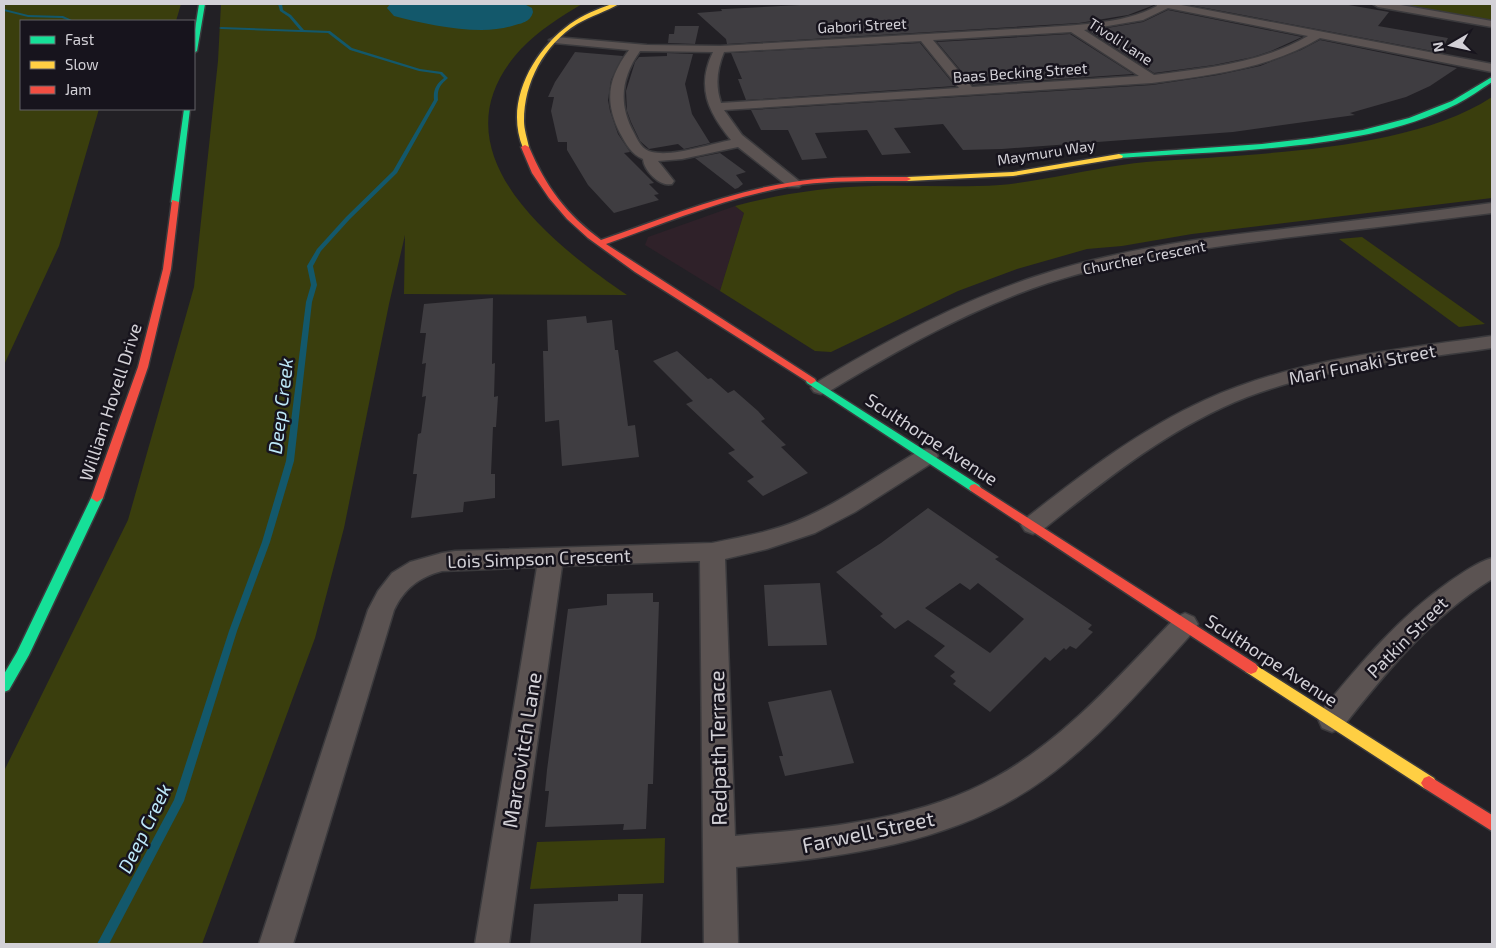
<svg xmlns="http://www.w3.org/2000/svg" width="1496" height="948" font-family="'Exo 2',sans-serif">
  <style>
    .industrial { fill: #2f2129 }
    .green { fill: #3a3e0d }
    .water { fill: #13586b }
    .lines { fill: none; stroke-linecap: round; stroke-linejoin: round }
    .stream { fill: #13586b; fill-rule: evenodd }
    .building { fill: #3f3d41; fill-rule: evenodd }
    .street-casing { stroke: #3b3a3d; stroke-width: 3 }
    .fast-casing { stroke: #3b3a3d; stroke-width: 3 }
    .slow-casing { stroke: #3b3a3d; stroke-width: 3 }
    .jam-casing { stroke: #3b3a3d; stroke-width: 3 }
    .street { fill: #5b5352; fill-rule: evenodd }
    .fast { fill: #16e098; fill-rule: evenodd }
    .slow { fill: #ffcf43; fill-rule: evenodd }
    .jam { fill: #f24e42; fill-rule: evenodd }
    .labels { text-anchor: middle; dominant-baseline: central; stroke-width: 5; stroke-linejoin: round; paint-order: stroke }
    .far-street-label { font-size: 15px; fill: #d3d1d7; stroke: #17141d }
    .street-label { font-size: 18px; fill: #d3d1d7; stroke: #17141d }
    .water-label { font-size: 19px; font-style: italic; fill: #bee9f9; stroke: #17141d }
    .near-street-label { font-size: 21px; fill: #d3d1d7; stroke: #17141d }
  </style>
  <rect width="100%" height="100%" fill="#222025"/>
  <path class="industrial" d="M735,206L744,213L720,291L645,245L648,237Z"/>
  <path class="green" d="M4,4H181L176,21H21V109H99L59,246L4,365Z
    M221,4H582C560,17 538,31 521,49C430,148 549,242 627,295L404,294L405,235L389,304L344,528L315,638L202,944H4V771L128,520L194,287L218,61Z
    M1388,4H1492V22L1480,20Z
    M1492,97V198L1192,234L1122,246L1087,249L1017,269L958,291L831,352L815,351L720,291L744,213L735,206C780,194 826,187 873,186C915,185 958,188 1000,185C1041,181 1082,171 1122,165C1154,160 1187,160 1219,157C1301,151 1422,143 1492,97Z
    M1362,237L1485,324L1459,327L1339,239Z
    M665,838L664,883L530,889L537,842Z"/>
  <path class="water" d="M390,4H524L532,8L533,12C530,23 521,23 512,26C481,36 428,25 394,16L387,8Z"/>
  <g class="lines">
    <path class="stream" d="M278,4H282L283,10L291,15L304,30L330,31L352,48L420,69L442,72L448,78C440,85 437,89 438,100L397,173L350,219L321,251L313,266L317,285L312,302L294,461L270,542L237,631L184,801L109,944H97L174,800L229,631L262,542L286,461L306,302L311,285L307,266L317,249L346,217L393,171L434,100C433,90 436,84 444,78L440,74L419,71L350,50L328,33L221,29L219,28L221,27L300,30L289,17L280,11Z
      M4,9L28,15L63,16L74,21H70L62,18L28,17L4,11Z"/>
  </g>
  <path class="building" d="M819,4H1154V5L1128,15L1079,23L727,44L726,39L697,13L722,11L721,9H724Z
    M1185,4H1343L1389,12L1378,26L1448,38L1444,46L1447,47L1443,53Z
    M1168,10L1302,37L1271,51L1253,57L1214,65L1154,73L1089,31L1143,22Z
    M675,26H699L695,44L668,43L669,34H674Z
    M1070,34L1133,74L973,85L937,42Z
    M1320,40L1457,68L1430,86L1406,97L1350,113L1355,115L1233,132L1002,149L963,150L943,124L894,128L911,153L882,155L867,130L815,133L827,158L802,160L788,130H761L751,110L1152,85L1218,75L1260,66L1301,50Z
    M920,43L955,86L746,100L738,79H742L731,53Z
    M575,52L623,56L611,80L608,100L610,111L618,134L630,152L624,153L654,183L649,184L659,194L654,195L659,200L614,213L588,185L567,150V142H558L551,111L554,97H548L555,82Z
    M667,53L693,54L685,84L692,114L710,143L684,149L678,144L649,149L640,141L631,122L627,111L626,91L635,62L639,57L667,56Z
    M720,153L746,172L736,175L743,184L738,188L735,189L695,158Z
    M493,298L492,364L495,363L494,397L498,396L496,427H493L491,474H495V498L464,502L463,512L411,518L417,474H413L418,434L421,433L426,396L422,397L426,363L422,364L426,333H420L424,304Z
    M586,316L587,323L612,320L615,350H618L628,426L635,425L639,457L562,466L559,420L545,422L543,351H548L547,320Z
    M677,351L708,379L711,378L728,393L734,390L758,411L765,419L761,421L786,445L781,447L808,473L763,496L747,481L754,477L728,453L735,450L686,404L693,401L653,361Z
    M928,508L999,557L995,559L1092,625L1088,629L1093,632L1076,649L1070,646L1066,650L1064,648L1050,661L1045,657L990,712L953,684L956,681L950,676L955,672L934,656L945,646L908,620L895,629L880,616L883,614L836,572L881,543ZM960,583L970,590L978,583L1024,619L990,653L925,608Z
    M820,583L827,645L768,646L764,585Z
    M653,593V602H659L653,784H648L646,829L623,830L624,824L545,827L549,791H545L547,770L568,609L607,605V594Z
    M831,690L854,763L785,776L779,756H783L768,702Z
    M618,894H643L641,943L530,944L534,904L618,901Z"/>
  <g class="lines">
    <defs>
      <path id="street" d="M1156,4H1176L1492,64V72L1320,38C1269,69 1210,75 1152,83L724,110L742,135L799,181L802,184L799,187H789L738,147L682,159L658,161L674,181L672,184C660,187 644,171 643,159C631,154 626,144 620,133C604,101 608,78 629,50L555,43L549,40L555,37L647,45L720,46L1032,28C1070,25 1123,25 1157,6ZM1168,8L1308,36C1262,63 1207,68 1154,75L1084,30L1143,20ZM1071,32L1139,76L972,87L933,40ZM921,41L959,88L721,103C715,85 717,69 724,52ZM640,51L713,52C696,87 708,112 731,140C710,144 673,157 652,152C642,150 638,141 634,133C618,104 621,78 640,51Z
        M1373,4H1395L1492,21V27L1378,7Z
        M1492,203V213C1428,221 1364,229 1300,236C1216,246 1130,257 1048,283C970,309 898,350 828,392L821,394L814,392L811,388L814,384C884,342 956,303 1034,277C1112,251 1194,239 1275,230C1347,221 1420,213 1492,203Z
        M1492,336V348C1410,360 1326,367 1247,397C1170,427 1105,480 1041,531L1033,534L1025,531L1021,525L1025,519C1081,475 1139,430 1205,400C1295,359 1395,350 1492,336Z
        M927,449L935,451L938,456L935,461L855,512L815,533L767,549L725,559L735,836C823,828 918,821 996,777C1066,738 1121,674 1176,617L1185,613L1194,617L1198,624L1194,631C1147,683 1100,739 1043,780C955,844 842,857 736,867L738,944H704L700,561L562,566L509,944H475L537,567L442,571C419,577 404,589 394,610L293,944H259L368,610L378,591L392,573L410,562L442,553L455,551L712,543C741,537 770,532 797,521C840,503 879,474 919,451Z
        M1492,558V579C1431,617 1386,672 1342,728L1332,732L1322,728L1318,719L1322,710C1360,664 1399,617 1449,582C1462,573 1476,563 1492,558Z"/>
      <path id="fast" d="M199,4H205L197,51L194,53V36Z
        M1492,77V82C1481,89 1469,98 1457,104C1363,152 1223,150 1119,158L1115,156L1119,154L1262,144L1313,138L1363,130L1409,118L1452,101Z
        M184,109H190L179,202L175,204L171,202Z
        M811,378L979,485L981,488L979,491H971L807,383L806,381Z
        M97,494L103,498L29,655L9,690L4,692V674L17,652L91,498Z"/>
      <path id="slow" d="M612,4H619C607,11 591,16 577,24C544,45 524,82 524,121C524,129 527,138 529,147L523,148C504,102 533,51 570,24C583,15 597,9 612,4Z
        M1119,154L1123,156L1122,158L1013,176L907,181L903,179L907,177L1013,172Z
        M1251,662L1434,778L1437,783L1434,788L1429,790L1424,788L1246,672L1244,668L1246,664Z"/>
      <path id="jam" d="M525,145L529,147C546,187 566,214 601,240C664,218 727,192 793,182C831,176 869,177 907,177L911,179L907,181C869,181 830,180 792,186C728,197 667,222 606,244L815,379L816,381L811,384L635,272L588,238L567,219L549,198L532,173L521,147Z
        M172,200L179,202L171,269L148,367L103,498L97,502L91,498L138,367L163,269Z
        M975,484L1256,664L1258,668L1256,672L1251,674L1246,672L971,491L969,488L971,485Z
        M1429,776L1492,815V831L1424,788L1421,783L1424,778Z"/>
    </defs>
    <use href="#street" class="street-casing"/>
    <use href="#fast" class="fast-casing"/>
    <use href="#slow" class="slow-casing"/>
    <use href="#jam" class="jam-casing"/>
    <use href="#street" class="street"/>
    <use href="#fast" class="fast"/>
    <use href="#slow" class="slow"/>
    <use href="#jam" class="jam"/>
  </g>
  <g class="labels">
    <g class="far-street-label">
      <text transform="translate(862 25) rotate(-3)">Gabori Street</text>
      <text transform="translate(1121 41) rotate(33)">Tivoli Lane</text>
      <text transform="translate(1020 72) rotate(-4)">Baas Becking Street</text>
      <text transform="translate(1046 152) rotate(-9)">Maymuru Way</text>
      <text transform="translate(1144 257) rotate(-11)">Churcher Crescent</text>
    </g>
    <g class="street-label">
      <text transform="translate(1362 364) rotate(-11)">Mari Funaki Street</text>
      <text transform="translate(110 402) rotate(-72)">William Hovell Drive</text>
      <text transform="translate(932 439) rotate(33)">Sculthorpe Avenue</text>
      <text transform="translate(539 558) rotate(-2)">Lois Simpson Crescent</text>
      <text transform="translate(1407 637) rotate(-45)">Patkin Street</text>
      <text transform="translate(1272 660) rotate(33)">Sculthorpe Avenue</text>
    </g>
    <g class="water-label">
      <text transform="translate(280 406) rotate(-83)">Deep Creek</text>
      <text transform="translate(144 828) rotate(-64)">Deep Creek</text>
    </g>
    <g class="near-street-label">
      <text transform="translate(717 748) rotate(-91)">Redpath Terrace</text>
      <text transform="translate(521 750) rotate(-81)">Marcovitch Lane</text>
      <text transform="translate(868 831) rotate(-12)">Farwell Street</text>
    </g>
  </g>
  <rect width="1496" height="948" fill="none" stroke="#d3d1d7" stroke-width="10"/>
  <rect x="20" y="20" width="175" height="90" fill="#17141d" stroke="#626067"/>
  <rect x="30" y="36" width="25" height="8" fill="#16e098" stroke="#626067"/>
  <text x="65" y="45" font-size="15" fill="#d3d1d7">Fast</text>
  <rect x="30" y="61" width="25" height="8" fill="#ffcf43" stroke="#626067"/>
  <text x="65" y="70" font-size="15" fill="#d3d1d7">Slow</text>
  <rect x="30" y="86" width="25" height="8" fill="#f24e42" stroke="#626067"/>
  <text x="65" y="95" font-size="15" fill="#d3d1d7">Jam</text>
  <g transform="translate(1451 45) rotate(261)" stroke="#17141d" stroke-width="4" paint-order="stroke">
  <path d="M0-4L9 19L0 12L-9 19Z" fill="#d3d1d7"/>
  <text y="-8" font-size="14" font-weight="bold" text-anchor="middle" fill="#d3d1d7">N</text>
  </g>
</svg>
